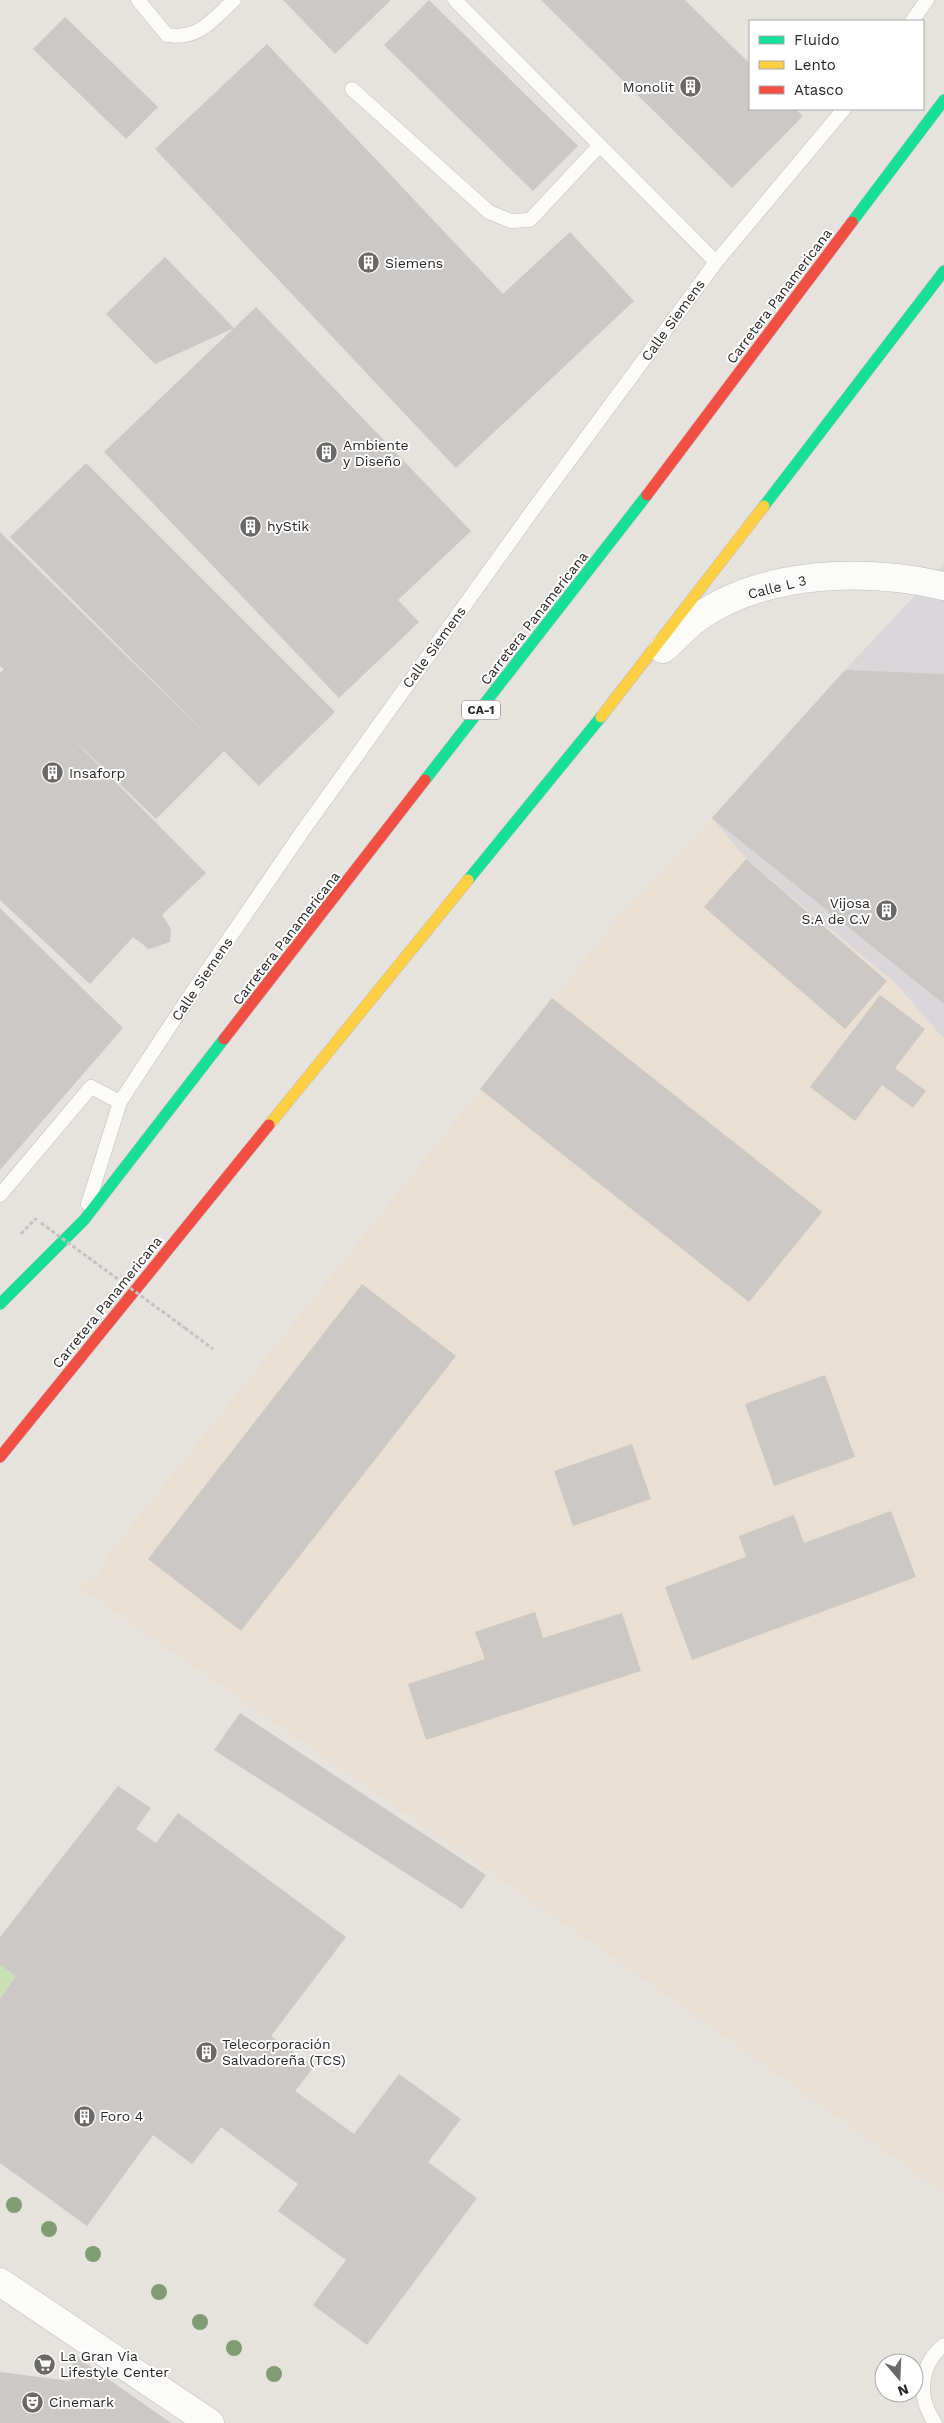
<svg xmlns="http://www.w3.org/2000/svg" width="944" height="2423" font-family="'Work Sans',sans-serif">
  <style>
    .industrial { fill: #dad7da }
    .education { fill: #e9e0d3 }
    .green { fill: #cae1b8 }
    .building { fill: #cbc8c5 }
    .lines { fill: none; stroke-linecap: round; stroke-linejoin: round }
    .lane-casing { stroke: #c0bebf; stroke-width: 15 }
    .street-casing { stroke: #c0bebf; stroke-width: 29 }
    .fast-casing { stroke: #bfbdbc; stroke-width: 12 }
    .slow-casing { stroke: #bfbdbc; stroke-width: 12 }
    .jam-casing { stroke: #bfbdbc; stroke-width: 12 }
    .path { stroke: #c3c2c2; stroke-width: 3; stroke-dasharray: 4 2.5; stroke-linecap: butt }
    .lane { stroke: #fbfbfa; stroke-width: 14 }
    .street { stroke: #fbfbfa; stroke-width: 28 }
    .fast { stroke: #16e098; stroke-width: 11 }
    .slow { stroke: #ffcf43; stroke-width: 11 }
    .jam { stroke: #f24e42; stroke-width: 11 }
    .path-bridge { stroke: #c3c2c2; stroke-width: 3; stroke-dasharray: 4 2.5; stroke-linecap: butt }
    .tree { fill: #809c73 }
    .labels { text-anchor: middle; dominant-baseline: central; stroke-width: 4; stroke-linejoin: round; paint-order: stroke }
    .shield { fill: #fff; stroke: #686868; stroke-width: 1 }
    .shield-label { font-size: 12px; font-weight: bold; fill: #282828 }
    .poi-label { font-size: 14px; fill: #282828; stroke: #fff; text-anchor: start }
    .street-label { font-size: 14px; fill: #282828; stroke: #fff }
  </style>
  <rect width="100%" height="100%" fill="#e6e2de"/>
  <path class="industrial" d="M944,564V1039L895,983L746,859L712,818L845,670Z"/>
  <path class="education" d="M712,818L746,859L895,983L944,1039V2193L627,1967L78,1586L96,1576L115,1546L615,922Z"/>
  <path class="green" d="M0,1965L16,1976L0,1999Z"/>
  <path class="building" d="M283,0H391L335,54Z
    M429,0L578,146L533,191L384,45Z
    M541,0H685L750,64V109H795L803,116L732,188Z
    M65,17L158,107L126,139L33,49Z
    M267,44L503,294L570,232L634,301L456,468L155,149Z
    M165,257L234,328L256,307L471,531L398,600L419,622L339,698L104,452L234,328L155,364L106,314Z
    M86,463L335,712L259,786L224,751L156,819L65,731L206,873L162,915L171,929L170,942L149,949L133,937L90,984L0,900V673L4,669L0,666V532L209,737L10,537Z
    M845,670L944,674V1004L712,818Z
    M746,859L887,981L845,1029L704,907Z
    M0,908L123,1028L0,1170Z
    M880,995L925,1029L895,1068L926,1091L913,1108L882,1085L855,1121L810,1087Z
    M552,998L822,1212L749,1302L480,1089Z
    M362,1284L456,1356L241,1631L148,1559Z
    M825,1375L855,1457L774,1486L745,1404Z
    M632,1444L651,1499L573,1526L554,1471Z
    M891,1511L916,1577L692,1660L665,1587L746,1557L739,1536L794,1515L804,1543Z
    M535,1612L543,1638L622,1613L641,1671L426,1740L408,1684L485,1659L475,1632Z
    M240,1713L486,1875L462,1909L214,1750Z
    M118,1786L151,1808L136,1829L156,1843L178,1813L346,1937L271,2036L314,2067L295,2091L354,2134L399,2074L461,2119L428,2162L477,2198L367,2345L313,2305L346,2260L278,2211L298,2184L221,2127L192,2164L153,2135L87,2226L0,2163V1999L16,1976L0,1965V1937Z
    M74,2355L171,2423H0V2372L70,2381Z"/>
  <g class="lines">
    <defs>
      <path id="lane" d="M138,0L167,35C199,40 212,20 234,0
        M455,0L716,262
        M912,21L927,0
        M352,89L489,212L511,221L530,220L599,146
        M0,1195L91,1087L120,1102
        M88,1204L120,1102L193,991L302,832L535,507L716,262L844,109
        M935,2423C917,2397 919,2365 944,2345"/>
      <path id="street" d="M663,649C675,639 685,627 697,618C765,570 866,568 944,586
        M0,2282L210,2423"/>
      <path id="fast" d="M852,222L944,100
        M764,506L944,271
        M425,780L647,495
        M468,880L601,717
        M0,1304L84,1220L224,1039"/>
      <path id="slow" d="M601,717L764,506
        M269,1125L468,880"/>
      <path id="jam" d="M647,495L852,222
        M224,1039L425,780
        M0,1457L269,1125"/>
    </defs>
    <use href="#lane" class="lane-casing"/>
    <use href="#street" class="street-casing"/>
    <use href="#fast" class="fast-casing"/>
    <use href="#slow" class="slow-casing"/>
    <use href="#jam" class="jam-casing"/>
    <path class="path" d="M21,1234L35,1219L37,1220
      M185,1328L213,1349"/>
    <use href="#lane" class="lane"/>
    <use href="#street" class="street"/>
    <use href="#fast" class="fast"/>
    <use href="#slow" class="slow"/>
    <use href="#jam" class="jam"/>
    <path class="path-bridge" d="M41,1223L185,1328"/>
  </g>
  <g class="tree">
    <circle cx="14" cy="2205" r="8"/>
    <circle cx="49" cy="2229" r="8"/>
    <circle cx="93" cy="2254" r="8"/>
    <circle cx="159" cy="2292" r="8"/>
    <circle cx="200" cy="2322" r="8"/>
    <circle cx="234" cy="2348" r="8"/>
    <circle cx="274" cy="2374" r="8"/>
  </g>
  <defs>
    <symbol id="building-disc" viewBox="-11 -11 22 22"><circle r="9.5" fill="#6a6968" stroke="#fff"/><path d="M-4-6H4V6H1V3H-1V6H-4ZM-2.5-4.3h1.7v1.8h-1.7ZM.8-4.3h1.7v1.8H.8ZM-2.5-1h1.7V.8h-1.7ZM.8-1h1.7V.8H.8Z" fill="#fff"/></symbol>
    <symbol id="supermarket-disc" viewBox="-11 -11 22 22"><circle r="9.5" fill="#6a6968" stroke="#fff"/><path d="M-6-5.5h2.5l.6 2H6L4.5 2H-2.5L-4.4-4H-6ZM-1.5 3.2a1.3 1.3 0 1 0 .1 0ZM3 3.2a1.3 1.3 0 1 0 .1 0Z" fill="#fff"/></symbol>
    <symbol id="theatre-disc" viewBox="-11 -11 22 22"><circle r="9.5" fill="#6a6968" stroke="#fff"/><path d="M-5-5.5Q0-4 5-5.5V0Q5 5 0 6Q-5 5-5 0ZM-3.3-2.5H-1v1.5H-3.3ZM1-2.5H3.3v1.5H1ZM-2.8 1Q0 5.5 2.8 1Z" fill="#fff"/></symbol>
  </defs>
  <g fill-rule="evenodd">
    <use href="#building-disc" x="678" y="74" width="25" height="25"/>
    <use href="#building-disc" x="356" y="250" width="25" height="25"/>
    <use href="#building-disc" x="314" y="440" width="25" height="25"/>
    <use href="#building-disc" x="238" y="514" width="25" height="25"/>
    <use href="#building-disc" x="40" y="760" width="25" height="25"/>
    <use href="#building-disc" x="874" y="898" width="25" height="25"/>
    <use href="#building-disc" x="194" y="2040" width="25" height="25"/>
    <use href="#building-disc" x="72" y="2104" width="25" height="25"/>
    <use href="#supermarket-disc" x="32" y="2352" width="25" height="25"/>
    <use href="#theatre-disc" x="20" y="2390" width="25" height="25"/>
  </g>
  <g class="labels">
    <rect class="shield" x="462" y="700.5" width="38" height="19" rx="4"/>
    <g class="shield-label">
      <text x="481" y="710">CA-1</text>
    </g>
    <g class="poi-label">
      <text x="674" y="87" text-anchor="end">Monolit</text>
      <text x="385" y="263">Siemens</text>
      <text x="343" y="445">Ambiente<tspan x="343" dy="16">y Diseño</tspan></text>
      <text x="267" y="526">hyStik</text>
      <text x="69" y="773">Insaforp</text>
      <text x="870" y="903" text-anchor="end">Vijosa<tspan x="870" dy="16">S.A de C.V</tspan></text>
      <text x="222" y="2044">Telecorporación<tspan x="222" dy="16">Salvadoreña (TCS)</tspan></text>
      <text x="100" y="2116">Foro 4</text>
      <text x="60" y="2356">La Gran Via<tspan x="60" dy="16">Lifestyle Center</tspan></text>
      <text x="49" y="2402">Cinemark</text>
    </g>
    <g class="street-label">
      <text transform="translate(779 296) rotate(-53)">Carretera Panamericana</text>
      <text transform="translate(673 320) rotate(-54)">Calle Siemens</text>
      <text transform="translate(777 587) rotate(-14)">Calle L 3</text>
      <text transform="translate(534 618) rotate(-52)">Carretera Panamericana</text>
      <text transform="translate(434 647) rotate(-54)">Calle Siemens</text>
      <text transform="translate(286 938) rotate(-52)">Carretera Panamericana</text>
      <text transform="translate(202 979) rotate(-56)">Calle Siemens</text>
      <text transform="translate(107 1302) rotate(-51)">Carretera Panamericana</text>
    </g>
  </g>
  <rect x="749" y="20" width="175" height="90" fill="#ffffff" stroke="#a9a9a9"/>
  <rect x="759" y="36" width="25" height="8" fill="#16e098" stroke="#a9a9a9"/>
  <text x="794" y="45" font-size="15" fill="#282828">Fluido</text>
  <rect x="759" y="61" width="25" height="8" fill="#ffcf43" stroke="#a9a9a9"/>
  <text x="794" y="70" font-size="15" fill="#282828">Lento</text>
  <rect x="759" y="86" width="25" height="8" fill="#f24e42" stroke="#a9a9a9"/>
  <text x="794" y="95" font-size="15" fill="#282828">Atasco</text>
  <g transform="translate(899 2378) rotate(161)"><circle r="24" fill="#ffffff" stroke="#a9a9a9"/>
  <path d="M0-4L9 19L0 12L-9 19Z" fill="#6a6968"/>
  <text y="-8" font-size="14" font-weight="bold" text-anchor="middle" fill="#282828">N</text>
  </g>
</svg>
